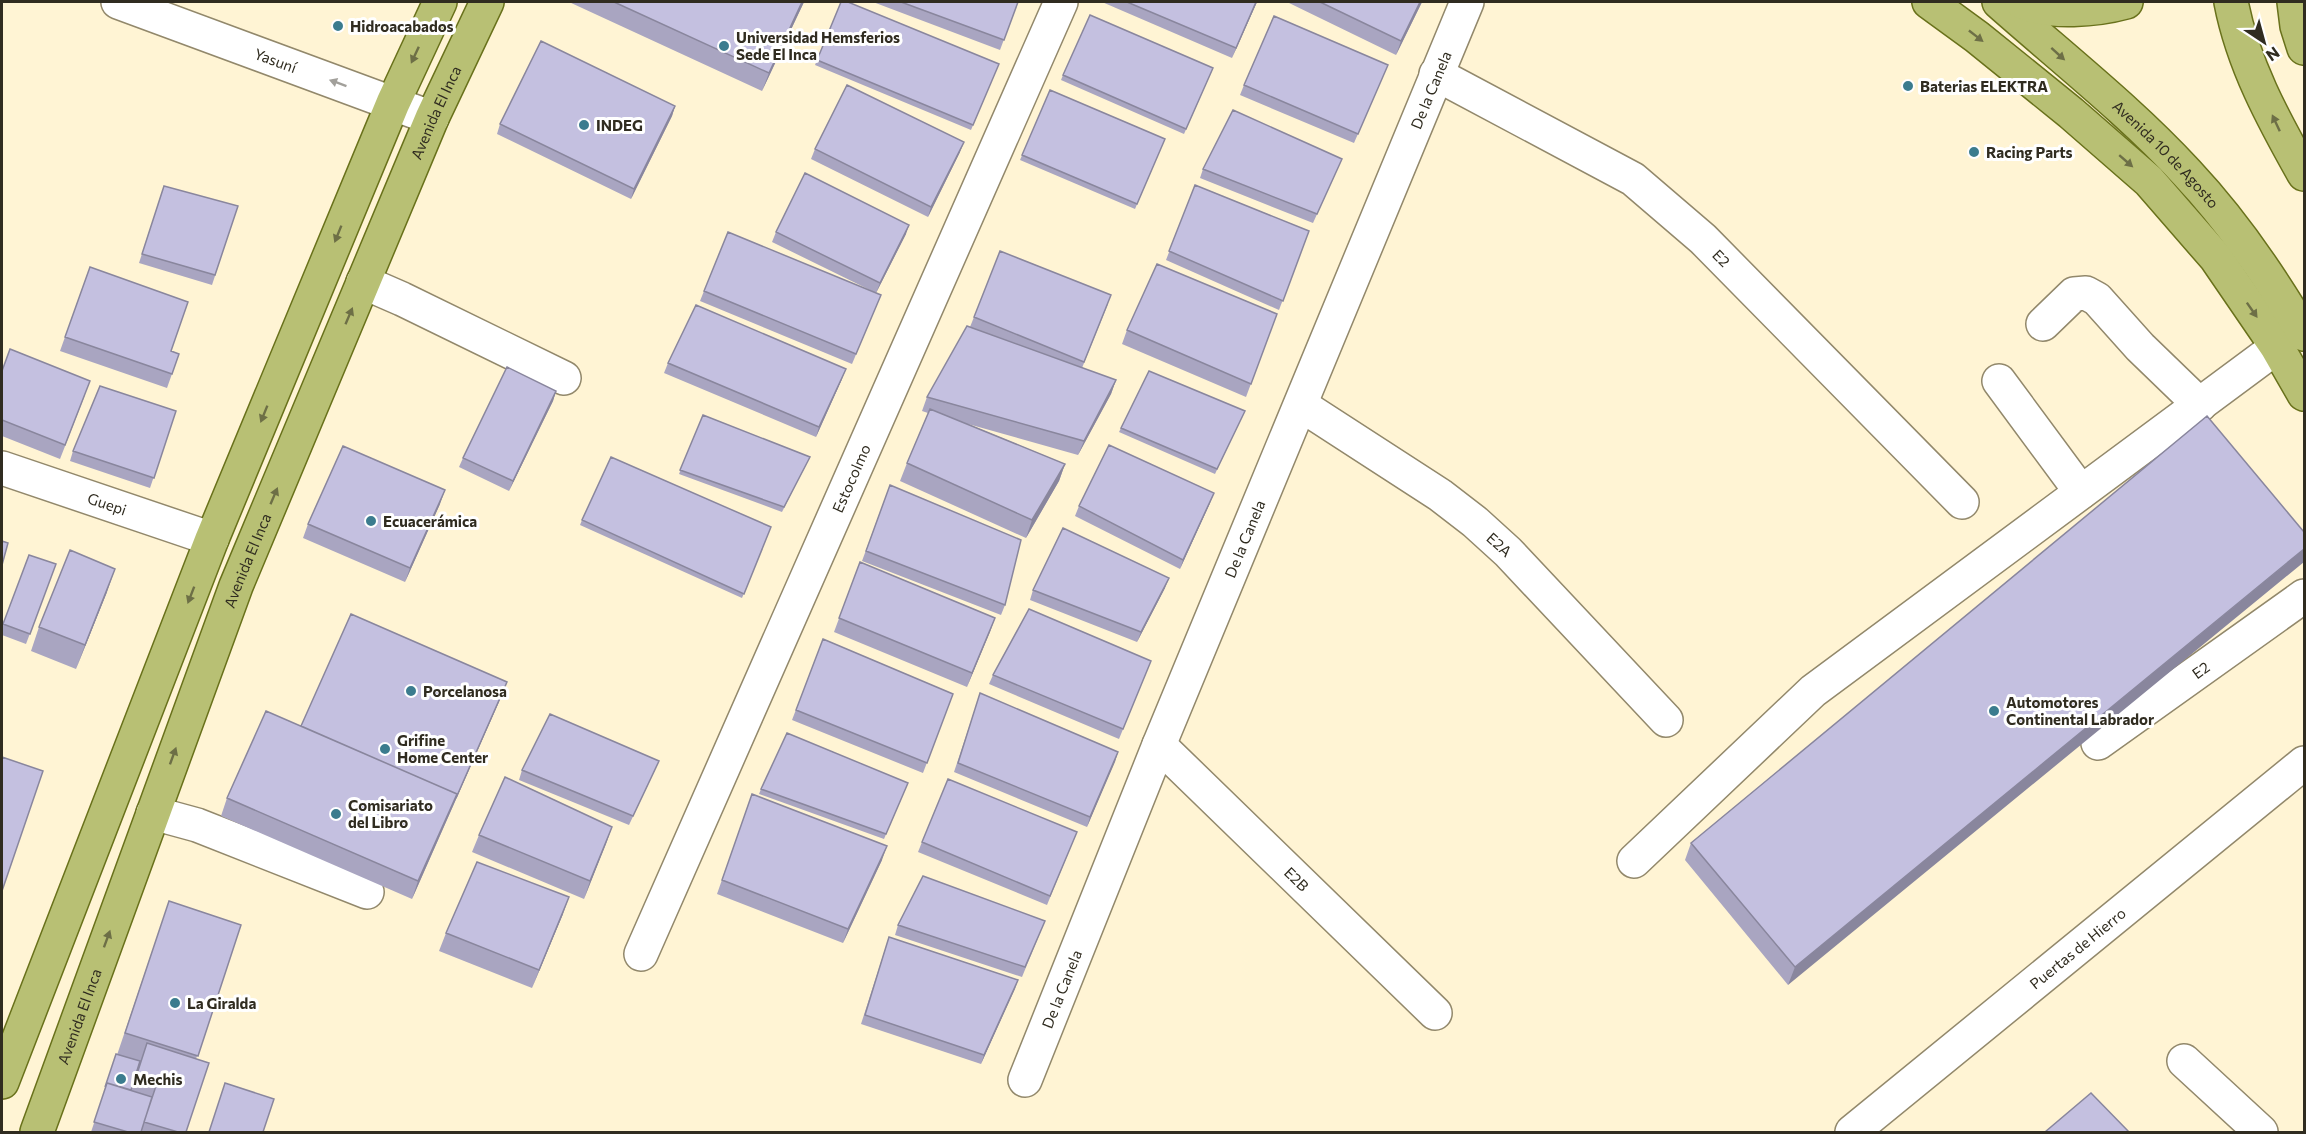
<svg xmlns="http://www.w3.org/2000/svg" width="2306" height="1134" font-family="Commissioner,sans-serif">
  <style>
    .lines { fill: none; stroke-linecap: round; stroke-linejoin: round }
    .minor-casing { stroke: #92886b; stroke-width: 36 }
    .major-casing { stroke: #69711b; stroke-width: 36 }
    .minor { stroke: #fff; stroke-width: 33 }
    .major { stroke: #b8c074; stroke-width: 33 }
    .wall { fill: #a9a5c1 }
    .shaded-wall { fill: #89869d }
    .building { fill: #c4c0e0; stroke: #89869d; stroke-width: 1.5 }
    .oneway { fill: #6d6f46 }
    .oneway2 { fill: #a2a09b }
    .poi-dot { fill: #3b7c8e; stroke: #fff; stroke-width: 2 }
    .labels { text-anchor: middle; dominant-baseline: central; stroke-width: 6; stroke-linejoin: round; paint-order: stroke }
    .poi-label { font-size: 15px; font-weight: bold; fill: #302c20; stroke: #fff; text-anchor: start }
    .street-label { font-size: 15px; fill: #302c20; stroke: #fff }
  </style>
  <rect width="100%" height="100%" fill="#fff4d4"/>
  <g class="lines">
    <defs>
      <g id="minor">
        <path id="s1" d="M118,2L432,118"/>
        <path id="s2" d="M1436,74L1633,179L1703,239L1962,502"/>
        <path d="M363,282L402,299L564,378"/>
        <path d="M2043,324L2074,294L2086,293L2097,299L2140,347L2200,405"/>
        <path d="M1999,381L2081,492"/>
        <path id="s3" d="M1301,405L1440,495L1475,522L1508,552L1666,720"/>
        <path id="s4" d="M2,468L212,539"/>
        <path id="s5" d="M2098,743L2304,596"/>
        <path id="s6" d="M1159,745L1435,1013"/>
        <path d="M153,813L197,825L367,892"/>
        <path d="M1634,861L1813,691L2277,347"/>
        <path id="s7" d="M641,954L1061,2"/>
        <path d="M2184,1061L2261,1132"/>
        <path id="s8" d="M1025,1080L1159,745L1467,2"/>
        <path id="s9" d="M1852,1132L2304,763"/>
      </g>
      <g id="major">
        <path d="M1929,2L1977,37L2071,113L2149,181L2216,258L2277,347L2304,394"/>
        <path id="s10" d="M1999,2C2061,57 2131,112 2187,173C2233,222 2270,276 2304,334"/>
        <path d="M2022,2C2050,14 2097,10 2126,2"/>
        <path d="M2231,2C2243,64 2273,119 2304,174"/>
        <path d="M2294,2L2297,26L2304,48"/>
        <path d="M2,1082L212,539L393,103L440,2"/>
        <path id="s11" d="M37,1132L236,586L432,118L487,2"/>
      </g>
    </defs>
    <use href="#minor" class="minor-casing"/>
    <use href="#major" class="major-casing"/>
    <use href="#minor" class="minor"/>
    <use href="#major" class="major"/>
  </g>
  <path class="wall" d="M569,2H804L762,91Z
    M841,2L999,64L971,130L815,65Z
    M873,2H1018L1000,50Z
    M1102,2H1257L1232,58Z
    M1287,2H1422L1396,55Z
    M1211,73L1184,134L1061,80L1063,75Z
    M1384,74L1354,143L1240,95L1244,85Z
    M1050,90L1165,139L1135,209L1020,160Z
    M675,106L672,116L631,199L497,134L500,124Z
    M815,149L960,152L928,217L811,159Z
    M1338,168L1313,223L1200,178L1203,169Z
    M1195,185L1309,231L1279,310L1166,260Z
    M161,195L238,206L212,285L139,263Z
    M776,232L906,234L876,293L772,242Z
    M90,267L171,351L179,354L167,388L60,351Z
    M704,291L881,295L852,364L700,301Z
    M1108,304L1082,368L1116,380L1111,394L1078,455L968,424L1065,464L1059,481L1026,538L900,481L907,463L928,413L922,411L927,397L970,327L974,317Z
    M1277,314L1246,397L1122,344L1127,330Z
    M668,363L842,379L816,437L664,373Z
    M2,371L85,395L60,459L2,436Z
    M556,391L553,401L509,491L459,467L463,458Z
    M176,411L150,488L70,461L73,451Z
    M1245,411L1215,474L1119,432L1121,428Z
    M703,415L810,457L782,512L679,474Z
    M2207,416L1788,985L1685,860L1691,843Z
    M890,485L1005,605L1001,615L862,561Z
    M1210,503L1180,569L1075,516L1079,506Z
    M440,504L405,582L303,538L308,524Z
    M582,520L771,527L742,598L580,525Z
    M29,555L56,564L26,644L2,635V628Z
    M860,562L995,618L967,687L834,632Z
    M1165,588L1137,642L1030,600L1033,590Z
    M107,592L76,669L31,651L39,627Z
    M823,639L953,694L923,773L792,720Z
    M1151,661L1119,739L989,684L993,675Z
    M507,682L502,695L412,899L221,816L227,798L301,726Z
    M977,703L1118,752L1087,827L954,772Z
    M522,770H655L629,825L519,780Z
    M908,783L884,839L759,794L761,789Z
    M752,794L882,860L843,943L717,894Z
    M612,827L584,899L472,852L479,835Z
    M1077,832L1047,905L918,852L922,842Z
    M169,901L241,925L196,1059L186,1132H91Z
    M563,914L532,988L439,951L446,933Z
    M1045,921L1022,977L895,935L898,925Z
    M889,937L1018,980L981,1064L861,1024Z"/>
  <path class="shaded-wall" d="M802,2H804L762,91L769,73Z
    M1256,2H1257L1232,58L1236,48Z
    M1420,2H1422L1396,55L1401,41Z
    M675,106L672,116L631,199L634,189Z
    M964,142L960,152L928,217L931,207Z
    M909,225L906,234L876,293L880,283Z
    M846,369L842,379L816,437L819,427Z
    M1116,380L1111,394L1078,455L1084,441Z
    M556,391L553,401L509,491L513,481Z
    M1065,464L1059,481L1026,538L1032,520Z
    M445,490L440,504L405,582L410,568Z
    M1214,493L1210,503L1180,569L1183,560Z
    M2304,549V562L1788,985L1795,967Z
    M115,569L107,592L76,669L85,645Z
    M1169,578L1165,588L1137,642L1141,632Z
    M995,618L990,632L967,687L972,673Z
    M507,682L502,695L412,899L418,881Z
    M1118,752L1115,762L1087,827L1090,817Z
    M612,827L606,844L584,899L590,881Z
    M887,846L882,860L843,943L848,929Z
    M569,897L563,914L532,988L539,970Z
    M1018,980L1015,989L981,1064L984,1055Z"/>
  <path class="building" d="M614,2H802L769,73Z
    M841,2H848L999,64L973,125L817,60Z
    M901,2H1018L1004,40Z
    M1127,2H1256L1236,48Z
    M1320,2H1420L1401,41Z
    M1090,15L1213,68L1186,129L1063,75Z
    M1274,16L1388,65L1358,134L1244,85Z
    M541,41L675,106L634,189L500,124Z
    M847,85L964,142L931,207L815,149Z
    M1050,90L1165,139L1137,204L1022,155Z
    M1233,110L1342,159L1317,214L1203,169Z
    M805,173L909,225L880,283L776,232Z
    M1195,185L1309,231L1283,301L1169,251Z
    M164,186L238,206L215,275L142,254Z
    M728,232L881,295L856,354L704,291Z
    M1000,251L1111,295L1084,362L974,317Z
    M1157,264L1277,314L1251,384L1127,330Z
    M90,267L188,302L171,351L179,354L172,374L65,337Z
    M696,305L846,369L819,427L668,363Z
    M967,326L1116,380L1084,441L927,397Z
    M10,349L90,381L65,445L2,420V371Z
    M507,367L556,391L513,481L463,458Z
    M1149,371L1245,411L1217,469L1121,428Z
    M100,386L176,411L154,478L73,451Z
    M930,409L1065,464L1032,520L907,463Z
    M703,415L810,457L784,507L680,470Z
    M2207,416L2304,532V549L1795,967L1691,843Z
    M1109,445L1214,493L1183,560L1079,506Z
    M343,446L445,490L410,568L308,524Z
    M611,457L771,527L744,594L582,520Z
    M890,485L1021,540L1005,605L866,551Z
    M1063,528L1169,578L1141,632L1033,590Z
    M2,541L8,543L2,565Z
    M70,550L115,569L85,645L39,627Z
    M29,555L56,564L30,634L3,624Z
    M860,562L995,618L972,673L839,618Z
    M1029,609L1151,661L1123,729L993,675Z
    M351,614L507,682L456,798L457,794L301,726Z
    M823,639L953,694L927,763L796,710Z
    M980,693L1118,752L1090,817L958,763Z
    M266,711L457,794L418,881L227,798Z
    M550,714L659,761L633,816L522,770Z
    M787,733L908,783L886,834L761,789Z
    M2,757L43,771L2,891Z
    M505,777L612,827L590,881L479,835Z
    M948,779L1077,832L1050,896L922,842Z
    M752,794L887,846L848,929L722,880Z
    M477,862L569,897L539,970L446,933Z
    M923,876L1045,921L1025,967L898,925Z
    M169,901L241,925L198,1056L125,1033Z
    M889,937L1018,980L984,1055L865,1015Z
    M147,1043L209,1063L186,1132H178L144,1122L157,1083L136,1077Z
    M116,1054L140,1061L131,1090L107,1083L105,1087Z
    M107,1083L152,1097L141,1132H128L94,1122Z
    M225,1083L274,1099L263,1132H209Z
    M2091,1093L2129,1132H2045Z"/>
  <defs><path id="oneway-solid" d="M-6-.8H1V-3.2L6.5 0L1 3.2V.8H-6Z" transform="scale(1.5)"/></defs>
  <g class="oneway">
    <use href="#oneway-solid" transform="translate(1976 36) rotate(38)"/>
    <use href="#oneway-solid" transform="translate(2058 54) rotate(42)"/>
    <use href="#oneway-solid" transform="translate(415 55) rotate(115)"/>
    <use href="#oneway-solid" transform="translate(2276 123) rotate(-115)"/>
    <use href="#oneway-solid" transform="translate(2126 161) rotate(41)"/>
    <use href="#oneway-solid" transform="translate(338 234) rotate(112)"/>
    <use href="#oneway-solid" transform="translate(2252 310) rotate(55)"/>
    <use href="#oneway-solid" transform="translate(349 316) rotate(-67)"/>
    <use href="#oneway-solid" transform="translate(264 414) rotate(112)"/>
    <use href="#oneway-solid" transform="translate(274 496) rotate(-67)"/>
    <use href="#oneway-solid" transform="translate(191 595) rotate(111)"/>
    <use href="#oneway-solid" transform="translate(173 756) rotate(-70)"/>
    <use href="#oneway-solid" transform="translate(107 939) rotate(-70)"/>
  </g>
  <use class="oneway2" href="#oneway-solid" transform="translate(338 83) rotate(-160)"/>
  <g class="poi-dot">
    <circle cx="338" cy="26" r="6"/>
    <circle cx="724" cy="46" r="6"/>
    <circle cx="1908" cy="86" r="6"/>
    <circle cx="584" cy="125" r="6"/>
    <circle cx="1974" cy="152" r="6"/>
    <circle cx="371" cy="521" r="6"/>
    <circle cx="411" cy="691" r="6"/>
    <circle cx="1994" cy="711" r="6"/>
    <circle cx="385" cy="749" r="6"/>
    <circle cx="336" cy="814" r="6"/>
    <circle cx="175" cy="1003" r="6"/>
    <circle cx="121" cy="1079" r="6"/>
  </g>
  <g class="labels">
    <g class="poi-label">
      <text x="350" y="26">Hidroacabados</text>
      <text x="736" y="37">Universidad Hemsferios<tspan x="736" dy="17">Sede El Inca</tspan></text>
      <text x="1920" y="86">Baterias ELEKTRA</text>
      <text x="596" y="125">INDEG</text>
      <text x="1986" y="152">Racing Parts</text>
      <text x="383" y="521">Ecuacerámica</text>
      <text x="423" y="691">Porcelanosa</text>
      <text x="2006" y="702">Automotores<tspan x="2006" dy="17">Continental Labrador</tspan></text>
      <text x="397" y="740">Grifine<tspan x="397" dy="17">Home Center</tspan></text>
      <text x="348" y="805">Comisariato<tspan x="348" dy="17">del Libro</tspan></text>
      <text x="187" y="1003">La Giralda</text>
      <text x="133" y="1079">Mechis</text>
    </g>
    <g class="street-label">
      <text stroke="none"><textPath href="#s1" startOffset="168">Yasuní</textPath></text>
      <text stroke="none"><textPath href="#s8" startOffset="1070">De la Canela</textPath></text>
      <text stroke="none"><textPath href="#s11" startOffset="1095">Avenida El Inca</textPath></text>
      <text stroke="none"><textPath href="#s10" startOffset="226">Avenida 10 de Agosto</textPath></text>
      <text stroke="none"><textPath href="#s2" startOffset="342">E2</textPath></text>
      <text stroke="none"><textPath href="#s7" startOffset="520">Estocolmo</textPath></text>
      <text stroke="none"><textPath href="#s4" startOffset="111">Guepi</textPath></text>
      <text stroke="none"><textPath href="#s8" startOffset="584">De la Canela</textPath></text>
      <text stroke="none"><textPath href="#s3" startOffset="243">E2A</textPath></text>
      <text stroke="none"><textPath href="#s11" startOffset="609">Avenida El Inca</textPath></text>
      <text stroke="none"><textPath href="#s5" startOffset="126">E2</textPath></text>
      <text stroke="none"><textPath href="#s6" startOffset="192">E2B</textPath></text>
      <text stroke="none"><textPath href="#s9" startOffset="291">Puertas de Hierro</textPath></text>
      <text stroke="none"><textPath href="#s8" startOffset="98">De la Canela</textPath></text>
      <text stroke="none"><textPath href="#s11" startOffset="123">Avenida El Inca</textPath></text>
    </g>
  </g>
  <rect width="2306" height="1134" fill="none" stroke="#302c20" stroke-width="6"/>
  <g transform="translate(2264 42) rotate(144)" stroke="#ffffff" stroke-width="4.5" paint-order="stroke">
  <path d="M0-4.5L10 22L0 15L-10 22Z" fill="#302c20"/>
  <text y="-9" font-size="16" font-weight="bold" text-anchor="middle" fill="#302c20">N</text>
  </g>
</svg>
